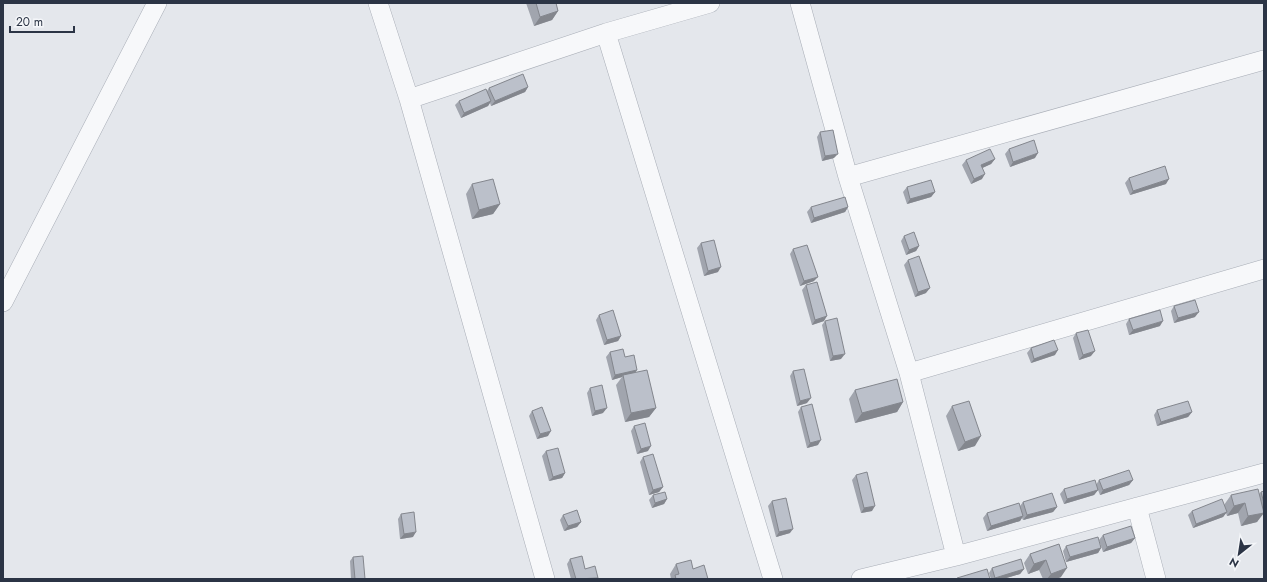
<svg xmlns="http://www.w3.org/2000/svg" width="1267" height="582" font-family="Jost,sans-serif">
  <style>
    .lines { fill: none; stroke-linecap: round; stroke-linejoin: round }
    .street-casing { stroke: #a9aeb7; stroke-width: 20 }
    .street { stroke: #f7f8fa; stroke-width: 19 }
    .wall { fill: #a1a5ae }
    .shaded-wall { fill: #83868d }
    .building { fill: #bbc0ca; stroke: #83868d }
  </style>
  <rect width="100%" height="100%" fill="#e4e7ec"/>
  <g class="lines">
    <defs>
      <path id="street" d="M378,3L409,99L545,579
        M800,3L848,177L909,373L956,556
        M606,33L773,579
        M409,99L606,33L710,3
        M848,177L1264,60
        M3,302L157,3
        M909,373L1264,269
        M1137,507L1156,579
        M861,579L956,556L1264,473"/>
    </defs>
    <use href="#street" class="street-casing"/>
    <use href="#street" class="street"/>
  </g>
  <path class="wall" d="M526,3H556L558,11L552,20L534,26Z
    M528,87L525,92L491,106L490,103L488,106L461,118L455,105L459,101L487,91L489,88Z
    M820,132L834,158L822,161L817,137Z
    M1009,149L1035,158L1010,167L1005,154Z
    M995,159L991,164L982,168V179L971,184L962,165L966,160Z
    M1129,178L1166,184L1130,195L1125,183Z
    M472,184L500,204L493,214L472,219L466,194Z
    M907,187L935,192L931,197L907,204L903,192Z
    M811,207H848L845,212L811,223L807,212Z
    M904,236L919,246L916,251L906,255L901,241Z
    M701,243L718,272L704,276L697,248Z
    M793,249L814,281L800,286L790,254Z
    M908,260L926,293L915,297L904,265Z
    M806,285L824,321L812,325L802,290Z
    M1174,306L1195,317L1174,323L1171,311Z
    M599,315L621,336L618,341L604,345L596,320Z
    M1129,319L1160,326L1129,335L1126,324Z
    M825,321L841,359L830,361L822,325Z
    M1076,333L1091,356L1079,360L1073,338Z
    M1031,348L1055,355L1031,363L1027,353Z
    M610,352L625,357L637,370L635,373L656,408L649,417L625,422L616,385L622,377L612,380L606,357Z
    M793,371L807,403L797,406L790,376Z
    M590,388L603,413L592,416L587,393Z
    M855,390L903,402L897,412L855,423L849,399Z
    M952,406L975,446L958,451L946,416Z
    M801,407L818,445L807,448L798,412Z
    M1157,410L1192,412L1188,417L1157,426L1154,415Z
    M532,411L548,436L537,439L529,416Z
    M634,426L648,451L637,454L631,431Z
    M546,451L565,473L562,478L549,481L542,456Z
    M643,457L663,487L659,492L649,495L640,462Z
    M856,475L872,511L861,513L852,480Z
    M1099,480H1133L1129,485L1100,495L1098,490L1094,495L1064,504L1060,494L1064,489L1096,485Z
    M1264,491V508H1263L1257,522L1241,526L1238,513L1227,516L1226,513L1223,517L1193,528L1188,515L1192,511L1225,508L1224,505L1231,495L1259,494L1261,492Z
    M653,495L667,499L664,504L652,508L649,500Z
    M772,501L790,533L776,537L768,506Z
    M1023,502L1057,507L1053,512L1023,520L1022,518L1020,521L987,531L983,518L987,513L1020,506Z
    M401,514L413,537L400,539L398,519Z
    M563,515L581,522L577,527L564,531L560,520Z
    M1103,535L1135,538L1131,543L1103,552L1099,540Z
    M1059,544L1061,577L1056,579H1043L1039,570L1028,574L1024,563L1030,554Z
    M1066,546L1101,548L1098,553L1066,562L1063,551Z
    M353,557L365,579H351L350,561Z
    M570,559L585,569L598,578V579H571L567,564Z
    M676,564L693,569L708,579H671L670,574Z
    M992,568L1024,569L1020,574L1003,579H991L989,573Z"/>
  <path class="shaded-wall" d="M558,11L552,20L534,26L540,17Z
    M528,87L525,92L491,106L495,101Z
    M491,101L488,106L461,118L464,113Z
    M1038,153L1035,158L1010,167L1013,162Z
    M838,154L834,158L822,161L825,156Z
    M995,159L991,164L978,170L981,165Z
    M985,174L982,179L971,184L974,179Z
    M1169,179L1166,184L1130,195L1133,191Z
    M935,192L931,197L907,204L910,199Z
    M500,204L493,214L472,219L479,210Z
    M848,207L845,212L811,223L814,218Z
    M919,246L916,251L906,255L909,250Z
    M721,267L718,272L704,276L708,271Z
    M818,277L814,281L800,286L804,281Z
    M930,288L926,293L915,297L918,292Z
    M1199,312L1195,317L1174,323L1178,318Z
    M827,316L824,321L812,325L815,320Z
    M1163,321L1160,326L1129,335L1133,330Z
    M621,336L618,341L604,345L607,340Z
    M1058,350L1055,355L1031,363L1034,359Z
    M1095,351L1091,356L1079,360L1083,355Z
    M845,354L841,359L830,361L833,356Z
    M637,370L634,374L623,375L622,377L612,380L615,375Z
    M811,398L807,403L797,406L800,401Z
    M903,402L897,412L855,423L862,413Z
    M607,408L603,413L592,416L595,411Z
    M656,408L649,417L625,422L631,413Z
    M1192,412L1188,417L1157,426L1161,422Z
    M551,431L548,436L537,439L540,434Z
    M981,436L975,446L958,451L965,442Z
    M821,440L818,445L807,448L810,443Z
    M651,446L648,451L637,454L641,449Z
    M565,473L562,478L549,481L553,477Z
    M1133,480L1129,485L1100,495L1103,490Z
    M663,487L659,492L649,495L653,490Z
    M1098,490L1094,495L1064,504L1067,499Z
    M667,499L664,504L652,508L655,503Z
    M1245,503L1238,513L1227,516L1234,506Z
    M875,506L872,511L861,513L864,508Z
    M1057,507L1053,512L1023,520L1027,515Z
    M1227,512L1223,517L1193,528L1196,524Z
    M1264,513L1257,522L1241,526L1248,516Z
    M1023,516L1020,521L987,531L991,526Z
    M581,522L577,527L564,531L568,526Z
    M793,529L790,533L776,537L779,532Z
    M416,532L413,537L400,539L404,534Z
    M1135,538L1131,543L1103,552L1107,547Z
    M1101,548L1098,553L1066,562L1070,557Z
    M1046,560L1039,570L1028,574L1034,564Z
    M1067,568L1061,577L1056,579H1047L1051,574Z
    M1024,569L1020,574L1003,579H994L995,578Z"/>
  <path class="building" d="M536,3H556L558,11L540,17Z
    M523,74L528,87L495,101L489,88Z
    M486,89L491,101L464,113L459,101Z
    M833,130L838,154L825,156L820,132Z
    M1034,140L1038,153L1013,162L1009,149Z
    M990,149L995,159L981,165L985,174L974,179L966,160Z
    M1165,166L1169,179L1133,191L1129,178Z
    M493,179L500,204L479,210L472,184Z
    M931,180L935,192L910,199L907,187Z
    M845,197L848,207L814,218L811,207Z
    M914,232L919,246L909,250L904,236Z
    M714,240L721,267L708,271L701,243Z
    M807,245L818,277L804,281L793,249Z
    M919,256L930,288L918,292L908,260Z
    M817,282L827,316L815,320L806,285Z
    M1195,300L1199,312L1178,318L1174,306Z
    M613,310L621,336L607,340L599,315Z
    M1160,310L1163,321L1133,330L1129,319Z
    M837,318L845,354L833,356L825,321Z
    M1088,330L1095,351L1083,355L1076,333Z
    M1054,340L1058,350L1034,359L1031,348Z
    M623,349L625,357L634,355L637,370L615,375L610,352Z
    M804,369L811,398L800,401L793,371Z
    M647,370L656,408L631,413L623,375Z
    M897,379L903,402L862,413L855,390Z
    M602,385L607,408L595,411L590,388Z
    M969,401L981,436L965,442L952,406Z
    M1188,401L1192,412L1161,422L1157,410Z
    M812,404L821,440L810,443L801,407Z
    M542,407L551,431L540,434L532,411Z
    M645,423L651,446L641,449L634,426Z
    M558,448L565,473L553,477L546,451Z
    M653,454L663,487L653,490L643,457Z
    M1129,470L1133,480L1103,490L1099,480Z
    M867,472L875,506L864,508L856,475Z
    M1095,480L1098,490L1067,499L1064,489Z
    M1258,489L1264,513L1248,516L1245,503L1234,506L1231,495Z
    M1264,491V503L1261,492Z
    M665,492L667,499L655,503L653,495Z
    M1052,493L1057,507L1027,515L1023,502Z
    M786,498L793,529L779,532L772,501Z
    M1222,499L1227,512L1196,524L1192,511Z
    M1019,503L1023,516L991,526L987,513Z
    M577,510L581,522L568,526L563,515Z
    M414,512L416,532L404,534L401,514Z
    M1131,526L1135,538L1107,547L1103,535Z
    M1098,537L1101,548L1070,557L1066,546Z
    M1059,544L1067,568L1051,574L1046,560L1034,564L1030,554Z
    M363,556L365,579H355L353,557Z
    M582,556L585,569L595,566L598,578L576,579L570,559Z
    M1021,559L1024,569L995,578L992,568Z
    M691,560L693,569L704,565L708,579H676L675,575L679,574L676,564Z
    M987,569L990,579H957V578Z"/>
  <rect width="1267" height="582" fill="none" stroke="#2b3445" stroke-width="8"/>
  <g transform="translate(1239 554) rotate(210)" stroke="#f4f6f9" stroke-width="3" paint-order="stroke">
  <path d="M0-3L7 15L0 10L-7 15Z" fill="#2b3445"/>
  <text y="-6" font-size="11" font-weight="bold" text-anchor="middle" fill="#2b3445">N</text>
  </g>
  <path d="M10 26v6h64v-6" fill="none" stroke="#2b3445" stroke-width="2"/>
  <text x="16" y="26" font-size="12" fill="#2b3445" stroke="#f4f6f9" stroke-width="3" paint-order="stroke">20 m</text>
</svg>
